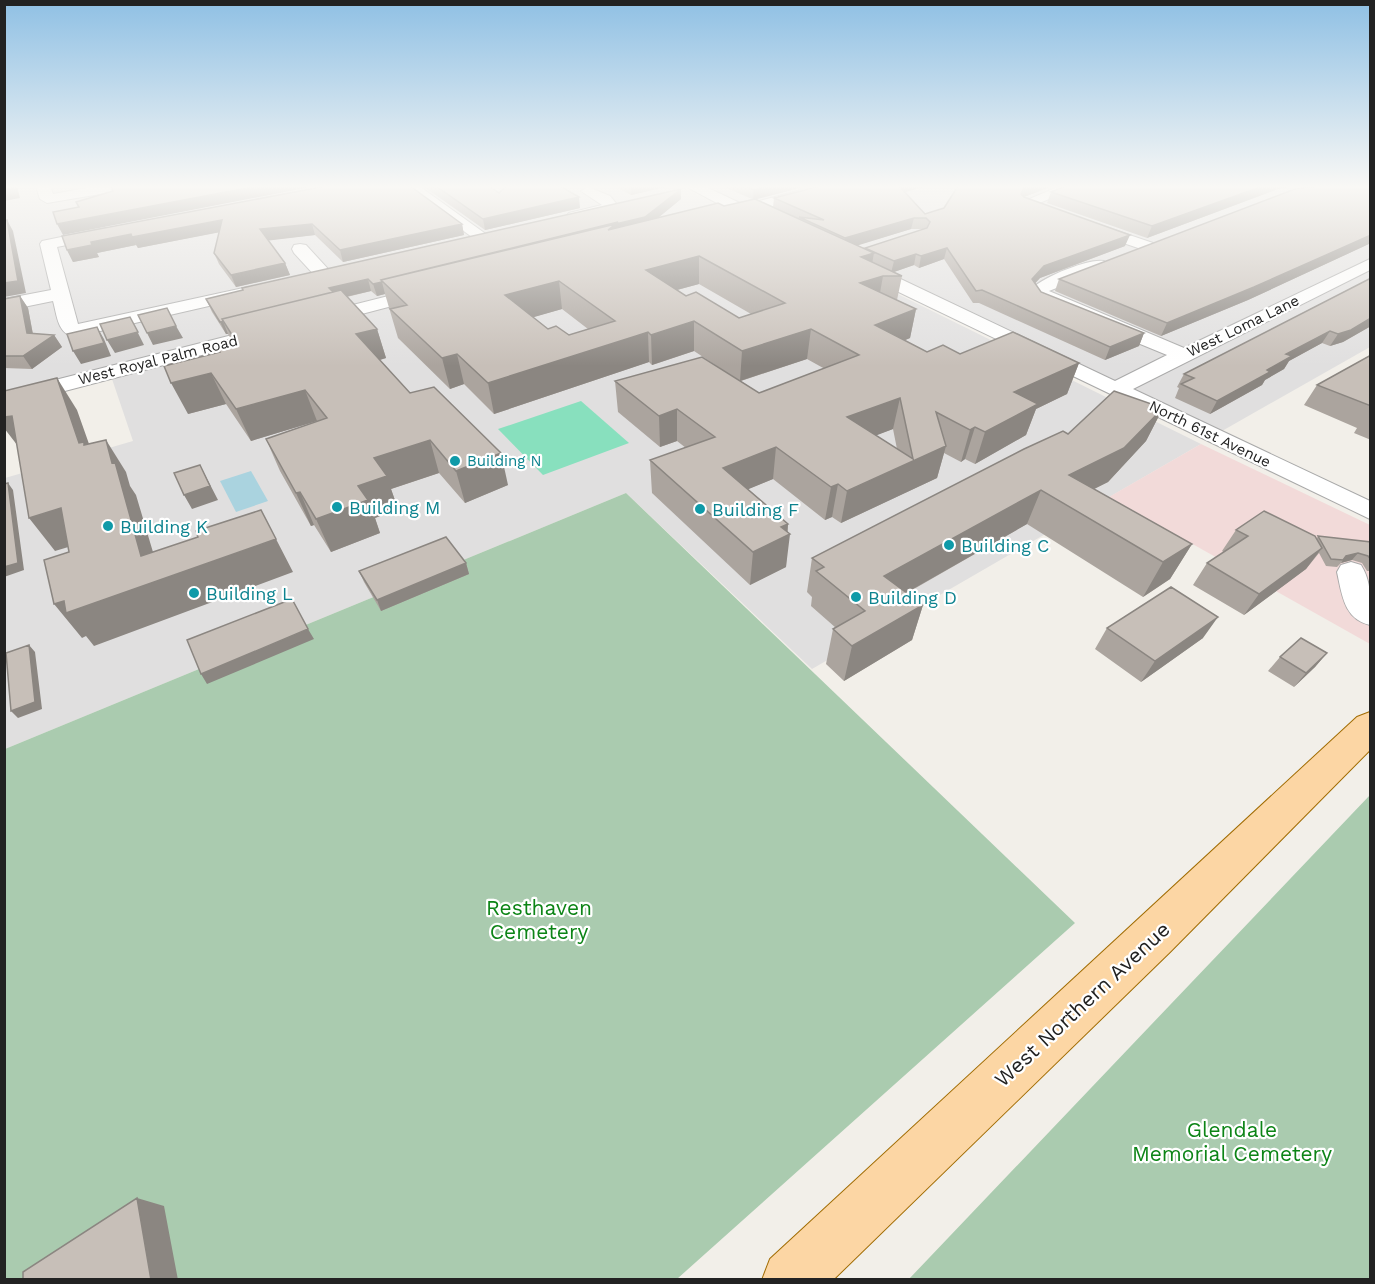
<svg xmlns="http://www.w3.org/2000/svg" width="1375" height="1284" font-family="'Work Sans',sans-serif">
  <style>
    .residential { fill: #e0dfdf }
    .commercial { fill: #f2dad9 }
    .cemetery { fill: #aacbaf }
    .pitch { fill: #88e0be }
    .water { fill: #aad3df }
    .lines { fill: none; stroke-linecap: round; stroke-linejoin: round }
    .minor-casing { stroke: #a9a9a9; stroke-width: 2 }
    .major-casing { stroke: #a06b00; stroke-width: 2 }
    .minor { fill: #fff; fill-rule: evenodd }
    .major { fill: #fcd6a4; fill-rule: evenodd }
    .wall { fill: #aba49e; fill-rule: evenodd }
    .shaded-wall { fill: #8b8681 }
    .building { fill: #c7bfb8; stroke: #8b8681; stroke-width: 1.5; fill-rule: evenodd }
    .culture-dot { fill: #0f9aa8; stroke: #fff; stroke-width: 2 }
    .labels { text-anchor: middle; dominant-baseline: central; stroke-width: 4.5; stroke-linejoin: round; paint-order: stroke }
    .far-street-label { font-size: 15px; fill: #222; stroke: #fff }
    .far-culture-label { font-size: 15px; fill: #0d838f; stroke: #fff; text-anchor: start }
    .culture-label { font-size: 18px; fill: #0d838f; stroke: #fff; text-anchor: start }
    .near-park-label { font-size: 21px; fill: #0c8416; stroke: #fff }
    .near-street-label { font-size: 21px; fill: #222; stroke: #fff }
  </style>
  <rect width="100%" height="100%" fill="#f2efe9"/>
  <path class="residential" d="M4,186H680L720,206L723,210L5,393Z
    M706,186H817L749,203L739,202Z
    M853,186H1370V347L1222,431L765,215L766,209Z
    M734,217L746,219L1201,444L812,669L626,493L5,749V478L133,441L112,379Z"/>
  <path class="commercial" d="M1201,444L1370,525V644L1109,497Z"/>
  <path class="cemetery" d="M626,493L1075,923L677,1279L5,1280V749Z
    M1370,795V1279H909Z"/>
  <path class="pitch" d="M581,401L629,443L543,475L498,429Z"/>
  <path class="water" d="M251,471L268,501L236,512L220,481Z"/>
  <g class="lines">
    <defs>
      <path id="minor" d="M36,186H50L53,194L97,186H131L124,190L47,203L40,199Z
        M402,186H419L490,237L488,240H476Z
        M685,186H704L744,205L817,186H841L839,189L756,211L759,214L751,219L741,215L721,217L718,214L721,211L728,209Z
        M1060,186H1081L1032,206L1027,207L1020,203Z
        M588,187L610,196L619,207L617,210L574,221L569,219L566,216L569,213L602,205L581,191Z
        M1088,221L1153,243L1155,246L1147,251L1082,229L1080,226L1082,223Z
        M105,228L111,230L113,233L111,236L57,247L78,324L248,287L257,292L248,297L74,337C57,333 57,315 53,301L4,311V299L51,290L40,244L42,241Z
        M300,244L306,245L329,270L332,274L329,278H317L294,253L292,249L294,245Z
        M1370,259V270L1133,389L1370,501V519L855,271L852,267L855,263H867L1115,381L1167,355L1038,302L1030,291C1039,278 1089,258 1104,261L1107,265L1104,269L1049,291L1184,348Z
        M428,286L434,287L437,291L434,295L316,326L306,320L309,316Z
        M256,329L263,331L266,335L263,339L4,407V393Z
        M1351,562L1361,565C1373,584 1370,604 1370,625C1344,619 1342,595 1337,572L1341,565Z"/>
      <path id="major" d="M1370,712V750L1170,952L833,1280H762L770,1259L1357,717Z"/>
    </defs>
    <use href="#minor" class="minor-casing"/>
    <use href="#major" class="major-casing"/>
    <use href="#minor" class="minor"/>
    <use href="#major" class="major"/>
  </g>
  <path class="wall" d="M326,186L462,224L464,235L343,262L315,235L268,240L285,263L290,275L236,287L219,264L214,253L219,232L138,248L136,245L97,253L99,257L73,262L67,250Z
    M423,186H489L499,193L580,208L485,230Z
    M614,186H670L631,195Z
    M722,186H807L756,199L773,207L774,198L927,186L905,192L925,214L944,208L958,186H1053L1024,197L1125,246L1040,278L1035,283L1041,292L1144,333L1139,346L1105,360L979,303H973L944,259L919,268L914,265L894,272L902,276L897,300L916,309L910,338L905,340L927,352L960,354L1079,363L1067,394L1036,409L1026,435L975,464L965,459L961,462L944,453L937,478L841,523L832,517L825,520L773,479L748,489L788,524L786,567L750,585L652,493L650,460L686,448L677,441L660,447L618,412L615,381L720,368L694,351L652,365L649,362L637,366L494,414L464,384L450,389L398,338L385,294L377,296L371,291L347,297L377,329L386,358L380,360L410,393L508,485L465,503L439,473L391,489L398,509L375,518L380,533L331,552L314,525L311,526L280,471L266,439L317,422V421L251,441L226,404L188,414L218,352L214,344L231,339L228,334H226L212,312L206,299L681,189V199L657,218L724,206L752,199ZM911,229H924L865,248V249L857,245ZM699,284L751,314L739,318L686,296L677,290ZM562,309L588,329L569,335L548,329L533,317ZM807,359L825,369L759,393L741,381ZM893,429L897,449L876,435Z
    M1065,186H1302L1281,188L1147,238L1047,203L1051,192Z
    M1371,186V243L1248,300L1161,336L1055,291L1059,279Z
    M1371,278V326L1343,342L1330,346L1322,343L1289,361L1284,369L1265,380L1262,385L1210,414L1175,398L1179,388L1177,387L1184,374Z
    M20,296L28,308L33,334L54,335L62,347L32,369L4,368V299Z
    M1371,355V440L1354,433L1357,428L1304,405L1317,385Z
    M1163,408L1146,441L1108,482L1094,489L1192,544L1170,579L1143,597L1027,524L907,593L923,605L912,640L844,681L826,664L833,629L836,628L811,606L812,597L807,592L812,558L1068,434Z
    M1236,530L1317,538L1318,536L1371,542V571H1367L1362,563L1352,560L1341,563L1337,567L1326,566L1319,553L1306,569L1244,615L1193,585L1207,563L1224,552L1222,551Z
    M466,563L469,574L381,611L364,582L359,571Z
    M1107,628L1203,638L1141,682L1095,649Z
    M1327,653L1315,667L1294,687L1268,671L1280,657Z"/>
  <path class="shaded-wall" d="M14,186H17L20,198L4,201V189Z
    M258,186H316L63,235L57,224Z
    M631,186H670L631,195Z
    M767,186H807L753,200L754,190Z
    M897,186H927L895,195Z
    M1028,186H1053L1021,198V194L1024,187Z
    M1263,186H1302L1281,188L1147,238L1152,226Z
    M681,189V199L646,228L393,292Z
    M579,197L580,208L485,230L483,219Z
    M914,218L911,229L843,250L845,238Z
    M7,220L13,231L26,293L4,297Z
    M222,220L226,231L138,248L132,237Z
    M312,224L315,235L265,241L260,229Z
    M462,224L464,235L343,262L340,250Z
    M131,234L136,245L97,253L99,257L73,262L67,250L91,242Z
    M1130,235L1125,246L1040,278L1028,291L1032,279L1044,266Z
    M1371,235V243L1248,300L1161,336L1167,323Z
    M947,248L944,259L919,268L921,256Z
    M874,253L869,280L883,276L878,304L855,312L861,257Z
    M916,254L914,265L891,273L894,261Z
    M699,256V284L647,298L646,270Z
    M285,263L290,275L236,287L231,275Z
    M368,279L371,291L336,299L329,288Z
    M559,281L562,309L510,324L505,295Z
    M382,282L385,294L377,296L373,284Z
    M20,296L28,308L35,346L27,333Z
    M916,309L910,338L870,355L875,325Z
    M130,317L144,345L115,353L107,340Z
    M1371,318V326L1343,342L1330,346L1338,334Z
    M223,321L228,334H226L220,322Z
    M694,321V351L652,365L651,335Z
    M176,326L183,338L153,345L147,333Z
    M97,327L104,339L111,356L81,364L73,351Z
    M377,329L386,358L365,364L356,334Z
    M811,329L807,359L740,381L742,351Z
    M1330,331L1322,343L1289,361L1284,369L1265,380L1262,385L1210,414L1217,401L1286,354Z
    M648,332L649,362L494,414L488,383Z
    M1144,333L1139,346L1105,360L1110,347Z
    M54,335L62,347L32,369L23,356Z
    M457,354L464,384L450,389L442,358Z
    M1079,363L1067,394L1036,409L1026,435L975,464L985,432L1014,392Z
    M211,373L226,404L188,414L171,383Z
    M57,378L77,410L94,458L79,443Z
    M305,390L317,421L251,441L236,409Z
    M900,398L893,429L841,449L847,417Z
    M1163,408L1146,441L1108,482L1064,504L1069,475Z
    M677,409V441L660,447L659,416Z
    M12,416L21,450L4,428V417Z
    M975,427L965,459L961,462L970,430Z
    M106,440L126,472L130,486L136,495L161,579L276,539L293,572L94,646L86,636L82,638L54,604L112,463Z
    M430,440L439,473L391,489L398,509L375,518L380,533L331,552L316,519L374,458Z
    M946,446L937,478L841,523L847,491Z
    M776,447L773,479L722,500L723,468Z
    M501,453L508,485L465,503L456,471Z
    M200,465L218,500L192,509L184,495Z
    M8,483L13,490L24,570L4,577Z
    M838,484L832,517L825,520L831,487Z
    M1041,490L1027,524L876,610L884,576Z
    M300,492L314,525L311,526L296,493Z
    M61,508L85,542L55,551L29,518Z
    M788,524L787,536L790,534L786,567L750,585L753,552L781,527Z
    M1192,544L1170,579L1143,597L1163,562Z
    M1322,548L1306,569L1244,615L1259,594Z
    M1358,553L1352,560L1341,563L1346,556Z
    M466,563L469,574L381,611L377,600Z
    M923,605L912,640L844,681L852,646Z
    M1218,617L1203,638L1141,682L1155,661Z
    M308,629L314,639L207,684L201,674Z
    M29,645L35,652L42,709L18,718L11,711Z
    M1327,653L1315,667L1294,687L1306,673Z
    M137,1198L164,1206L178,1280H151Z"/>
  <path class="building" d="M4,186H14V188L4,189Z
    M111,186H258L57,224L53,212L79,207L76,202L113,191Z
    M326,186H410L462,224L340,250L312,224L260,229L285,263L231,275L214,253L222,220L132,237L131,234L91,242L92,245L67,250L62,236Z
    M436,186H489L499,193L506,186H560L579,197L483,219Z
    M746,186H767L754,190Z
    M820,186H899L925,214L944,208L958,186H1028L1024,187L1021,194L1024,197L1130,235L1044,266L1032,279L1041,292L1144,333L1110,347L982,290L976,291L947,248L921,256L916,254L894,261L865,248L927,228L930,222L926,218H914L845,238L799,217L824,220L774,198Z
    M1065,186H1263L1152,226L1051,192Z
    M1318,186H1371V235L1254,287L1167,323L1059,279L1295,189Z
    M681,189L645,217L381,280L382,282L373,284L368,279L329,288L333,292L222,319L223,321L220,322L206,299L243,290L242,288Z
    M755,199L874,253L861,257L902,276H883L860,283L916,309L875,325L927,352L943,345L960,354L1013,332L1079,363L1014,392L1038,404L985,432L975,427L970,430L936,412L946,446L847,491L838,484L831,487L776,447L723,468L788,524L781,527L790,534L753,552L650,460L715,437L677,409L659,416L615,381L702,357L759,393L859,355L811,329L742,351L694,321L651,335L648,332L636,336L488,383L457,354L442,358L390,309L407,305L381,280L618,222L608,230L718,203L724,206ZM699,256L785,303L739,318L696,292L686,296L646,270ZM559,281L615,321L569,335L556,326L548,329L505,295ZM900,398L913,459L847,417Z
    M7,220L18,281L4,283V221Z
    M1371,278V318L1351,330L1338,334L1330,331L1286,354L1292,356L1267,370L1270,372L1217,401L1181,384L1194,378L1184,374Z
    M341,290L377,329L356,334L410,393L434,387L501,453L456,471L430,440L374,458L387,476L358,486L368,500L316,519L300,492L296,493L266,439L327,418L305,390L236,409L211,373L171,383L164,366L220,352L214,344L234,338L222,319Z
    M20,296L27,333L54,335L23,356H4V299Z
    M167,308L176,326L147,333L138,315Z
    M130,317L138,332L107,340L100,324Z
    M97,327L104,343L73,351L67,334Z
    M1371,355V406L1317,385Z
    M57,378L79,443L84,442V445L106,440L112,463L115,462L141,556L198,537L196,531L261,510L276,539L66,613L64,601L54,604L44,560L69,552L61,508L29,518L12,416L4,417V391Z
    M1114,391L1163,408L1124,448L1069,475L1192,544L1163,562L1041,490L884,576L923,605L852,646L833,629L865,611L816,571L824,567L812,558L1024,449L1063,431L1068,434Z
    M200,465L210,486L184,495L174,473Z
    M8,483L18,563L4,567V484Z
    M1264,511L1315,536L1322,548L1259,594L1207,563L1248,536L1236,530Z
    M1318,536L1371,542V560L1368,556L1358,553L1346,556L1343,560L1331,559Z
    M446,537L466,563L377,600L359,571Z
    M1171,587L1218,617L1155,661L1107,628Z
    M292,599L308,629L201,674L187,640Z
    M1301,638L1327,653L1306,673L1280,657Z
    M29,645L35,702L11,711L6,653Z
    M137,1198L151,1280H23V1272Z"/>
  <linearGradient id="sky" x2="0" y2="1"><stop stop-color="#8fc0e4"/><stop offset="0.51" stop-color="#f9f8f5"/><stop offset="1" stop-color="#f9f8f5" stop-opacity="0"/></linearGradient>
  <rect width="1375" height="366" fill="url(#sky)"/>
  <g class="culture-dot">
    <circle cx="455" cy="461" r="6"/>
    <circle cx="337" cy="507" r="6"/>
    <circle cx="700" cy="509" r="6"/>
    <circle cx="108" cy="526" r="6"/>
    <circle cx="949" cy="545" r="6"/>
    <circle cx="194" cy="593" r="6"/>
    <circle cx="856" cy="597" r="6"/>
  </g>
  <g class="labels">
    <g class="far-street-label">
      <text transform="translate(1243 326) rotate(-26)">West Loma Lane</text>
      <text transform="translate(158 360) rotate(-14)">West Royal Palm Road</text>
      <text transform="translate(1210 434) rotate(26)">North 61st Avenue</text>
    </g>
    <g class="far-culture-label">
      <text x="467" y="461">Building N</text>
    </g>
    <g class="culture-label">
      <text x="349" y="507">Building M</text>
      <text x="712" y="509">Building F</text>
      <text x="120" y="526">Building K</text>
      <text x="961" y="545">Building C</text>
      <text x="206" y="593">Building L</text>
      <text x="868" y="597">Building D</text>
    </g>
    <g class="near-park-label">
      <text x="539" y="907">Resthaven<tspan x="539" dy="24">Cemetery</tspan></text>
      <text x="1232" y="1129">Glendale<tspan x="1232" dy="24">Memorial Cemetery</tspan></text>
    </g>
    <g class="near-street-label">
      <text transform="translate(1082 1004) rotate(-43)">West Northern Avenue</text>
    </g>
  </g>
  <rect width="1375" height="1284" fill="none" stroke="#222222" stroke-width="12"/>
</svg>
